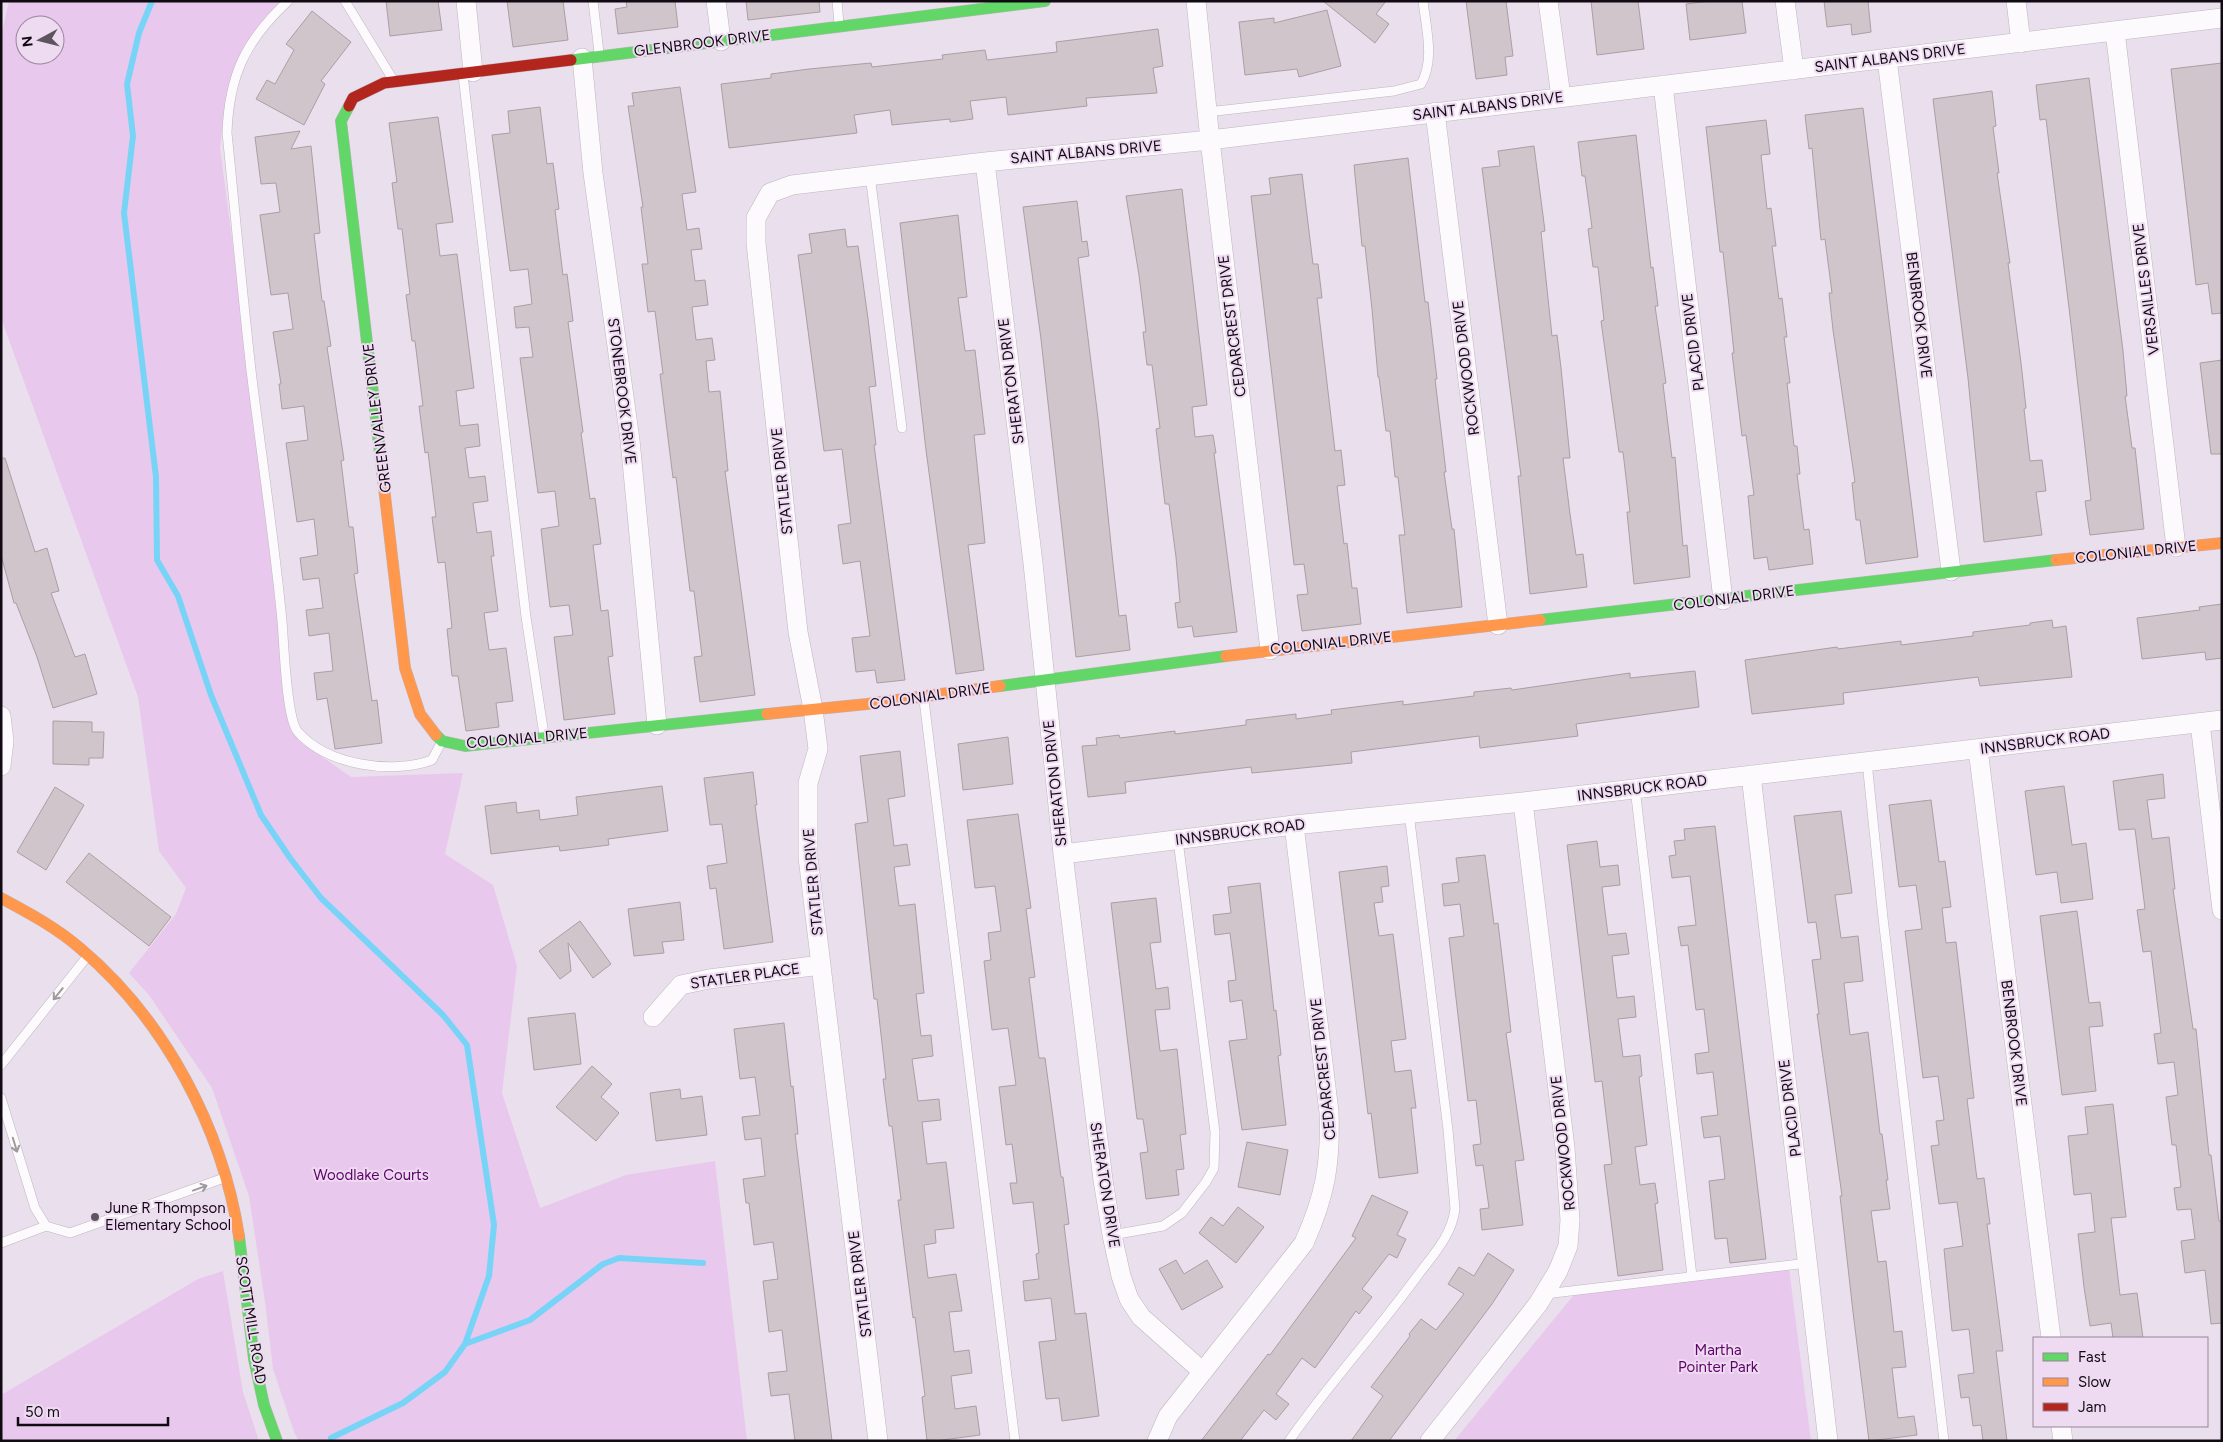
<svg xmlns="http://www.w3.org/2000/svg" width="2223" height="1442" font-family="Figtree,sans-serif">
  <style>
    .green { fill: #e9c8ee; fill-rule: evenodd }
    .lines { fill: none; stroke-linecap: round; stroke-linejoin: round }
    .stream { stroke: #78d4f6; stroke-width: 6 }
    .building { fill: #d0c5ca; stroke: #aa9fa4 }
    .lane-casing { stroke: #beb6bf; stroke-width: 10 }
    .street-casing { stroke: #beb6bf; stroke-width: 20 }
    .fast-casing { stroke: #beb6bf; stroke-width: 12 }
    .slow-casing { stroke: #beb6bf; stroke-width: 12 }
    .jam-casing { stroke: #beb6bf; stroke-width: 12 }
    .lane { stroke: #fcfafc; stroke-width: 9 }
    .street { stroke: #fcfafc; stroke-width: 19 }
    .fast { stroke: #63d668; stroke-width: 11 }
    .slow { stroke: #ff974d; stroke-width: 11 }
    .jam { stroke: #b3261e; stroke-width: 11 }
    .oneway { stroke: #9e9a9e }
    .poi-dot { fill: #5d555e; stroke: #eedaf1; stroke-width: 2 }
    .labels { text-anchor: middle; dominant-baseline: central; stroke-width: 4; stroke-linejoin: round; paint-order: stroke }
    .street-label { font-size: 15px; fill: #110a12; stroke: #eedaf1 }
    .park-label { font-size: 15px; fill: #5d0468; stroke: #eedaf1 }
    .poi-label { font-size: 15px; fill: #110a12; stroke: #eedaf1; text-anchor: start }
  </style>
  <rect width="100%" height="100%" fill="#eadfec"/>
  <path class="green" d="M9,1H285L247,48L226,97L220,148L298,740L351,777L463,773L445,854L493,885L517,966L502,1093L540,1208L626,1175L715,1161L747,1441H299L294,1432L273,1369L265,1302L249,1196L212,1088L149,995L129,973L176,914L186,888L159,851L138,697L1,318V37ZM25,25H55V55H25Z
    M1789,1268L1811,1441H1454L1577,1291Z
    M223,1271L243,1392L259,1441H1V1395L198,1279Z"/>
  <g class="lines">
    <path class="stream" d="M152,1L139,33L127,84L133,136L124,213L156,477L157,560L178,596L211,695L261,815L290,858L321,898L443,1015L467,1045L494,1225L489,1276L465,1344L445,1372L403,1403L331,1438
      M465,1344L530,1320L603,1264L619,1258L703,1263"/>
  </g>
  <path class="building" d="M386,1H438L442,30L390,36Z
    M507,1H563L568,40L513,47Z
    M626,1H675L678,27L618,34L615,9L627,7Z
    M746,1H819L820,12L748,20Z
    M1323,1H1386L1376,14L1389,24L1375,43Z
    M1466,1H1506L1513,56L1505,57L1507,75L1476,79Z
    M1591,1H1638L1644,49L1597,55Z
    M1709,1H1742L1746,33L1690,40L1686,4Z
    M1824,1H1868L1871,32L1852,35L1851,24L1827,27Z
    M1327,10L1341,66L1299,77L1297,69L1245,75L1239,22L1274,18V23Z
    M312,11L351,42L321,81L325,84L304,125L256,99L267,80L275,84L294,50L286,44Z
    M1158,29L1163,66L1153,68L1157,93L1086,98L1087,106L1008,115L1006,97L970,101L973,119L950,122V119L892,125L890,110L854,115L857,133L729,148L721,84L771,78V74L809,69L871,63L872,67L943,59L942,55L985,50L987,60L1057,52L1056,42Z
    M2222,63V313L2212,314L2208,283L2196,285L2171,69Z
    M2089,78L2123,351L2127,396H2125L2132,448H2135L2144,529L2090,535L2085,501L2091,500L2070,316L2046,119L2040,120L2036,85Z
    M680,87L696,192L682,194L687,230L699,228L702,249L691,250L695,281L705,280L708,305L692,307L696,340L712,338L715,360L706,361L709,392L720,391L728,471H725L755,695L700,702L694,657L702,656L694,591H690L676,477L673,478L660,374H663L655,311L648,312L642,264H648L641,207H643L628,106H634L632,93Z
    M1992,91L1996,126L1993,127L1999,173H1997L2010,263H2008L2021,363L2026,408L2024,409L2030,461L2042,460L2046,491L2036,492L2042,535L1984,542L1968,378L1933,99Z
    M540,107L547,164L553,163L559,209L555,210L563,275L567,274L573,321L568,322L583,432L581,433L590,499L595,498L601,544L593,545L601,611L608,610L613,656L608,657L615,714L564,720L554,637L573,635L569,605L550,607L541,529L559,526L555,491L538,493L520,358L533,357L529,327L516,328L514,307L532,304L528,269L510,271L492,135L510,133L508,111Z
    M1863,108L1918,557L1866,564L1860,520H1856L1852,483L1855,482L1833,330L1829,293H1832L1825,239L1821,240L1812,148L1809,149L1805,115Z
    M438,117L453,222L436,224L440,256L457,254L474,388L456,391L460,426L478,424L480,446L465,448L469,478L485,476L488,501L473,503L477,533L491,531L494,556H491L498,611L484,613L489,650L506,648L513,701L496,703L499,727L466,731L458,676H452L447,629L452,628L445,562L438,563L432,517H436L428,452L425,453L419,406H423L415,341H412L406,295L410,294L402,229H398L392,183L397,182L389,123Z
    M1766,120L1770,154L1761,155L1767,209L1771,208L1776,246H1772L1779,299L1782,298L1787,337H1784L1790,383H1787L1794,446H1797L1800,474H1797L1804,530L1809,529L1813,564L1769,570L1767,557L1754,559L1748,496L1754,495L1746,435L1742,436L1732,353H1734L1729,305L1723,252H1720L1706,127Z
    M300,131L291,149L311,146L320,233L314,234L322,301H324L331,346L327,347L344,460L341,461L349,527H353L358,573L354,574L372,701L377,700L382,743L335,749L327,698L317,700L314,673L333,671L329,633L309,636L306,610L323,608L319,578L303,580L300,558L318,555L314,519L297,522L286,443L308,440L304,406L282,409L279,384H281L273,332L293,329L288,293L271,295L260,215L280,212L276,183L261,184L255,137Z
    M1636,135L1651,268L1653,267L1658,306H1655L1666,383L1663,384L1672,458L1675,457L1683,546L1687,545L1690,577L1634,584L1627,512H1630L1623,452H1619L1601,321L1604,320L1598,267H1593L1588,229L1592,228L1585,176H1582L1578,142Z
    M1534,146L1545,231L1541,232L1552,336L1557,335L1561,368L1570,458H1563L1570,514L1576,555L1583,554L1587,587L1530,594L1518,476H1521L1482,168L1500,166L1498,151Z
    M1408,158L1425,302H1428L1437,379H1435L1446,472H1444L1452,529H1454L1462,607L1407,613L1399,535H1405L1398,477H1395L1390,431H1386L1379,377H1378L1372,309L1365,246H1362L1354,165Z
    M1302,174L1313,264H1318L1322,298H1317L1335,451L1341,450L1345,485L1337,486L1344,544L1347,543L1352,588H1357L1361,624L1302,631L1297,595L1308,594L1304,564L1294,565L1251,196L1271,194L1269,178Z
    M1182,189L1207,405L1192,407L1195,437L1213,435L1216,453H1214L1237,632L1194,637L1192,626L1178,628L1175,603L1180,602L1176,557L1169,504H1165L1156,429L1160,428L1152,365H1147L1143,332H1146L1139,275L1126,196Z
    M1077,201L1082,242L1087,241L1089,256L1078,258L1098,418L1113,564L1119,616L1126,615L1130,650L1076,657L1041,339L1023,207Z
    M958,215L967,297L958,298L965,351L975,350L985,434L974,435L985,543L968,545L984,670L956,674L926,450L900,223Z
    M845,229L847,247L858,246L868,319L876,386L869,387L876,445H874L905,680L877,683L875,670L856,672L852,638L870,636L860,561L843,564L838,525L851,523L842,449L824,451L798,255L812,253L809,234Z
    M2222,360V454H2211L2200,363Z
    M1,458H5L35,552L47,548L59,591L51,593L75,657L85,654L97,694L53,708L37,657L16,603H14L1,555Z
    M2222,604V658L2206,660L2205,652L2142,659L2137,618L2200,610L2199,607Z
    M2052,620L2053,628L2066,626L2072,677L1980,686L1978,677L1843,693L1844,704L1752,714L1745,660L1837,647L1838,649L1901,641V645L1973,636V632L2030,625V623Z
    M1695,671L1699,707L1576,724L1578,736L1480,748L1479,736L1408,745L1351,752L1352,763L1252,773L1251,767L1125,782L1126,793L1088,797L1082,746L1097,745L1096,738L1119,735L1120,738L1175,731V734L1246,725V720L1296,714V719L1332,714L1331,710L1403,701V705L1474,696V692L1511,688L1512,690L1630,673V678Z
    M53,721L92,722V732H104L103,758H89V765L53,764Z
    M1008,737L1013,784L963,790L958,744Z
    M900,751L905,796L888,799L894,846L907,844L910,865L894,867L899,906L915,904L924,993L916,994L921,1036L931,1035L933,1056L912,1059L918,1101L939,1099L941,1120L922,1122L927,1164L946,1162L954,1228L935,1230L936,1243L924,1245L928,1278L956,1274L962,1311L949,1312L954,1352L969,1350L972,1373L951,1376L955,1409L976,1406L980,1435L935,1441H927L922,1397L925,1396L915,1317L913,1318L907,1271L898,1200H901L892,1126H889L883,1079H886L877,999H874L855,824L868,822L860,756Z
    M753,772L757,805H755L773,942L724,949L716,888L710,889L707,866L727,863L722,824L710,825L704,778Z
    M2163,774L2165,798L2147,800L2152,839L2169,837L2175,889H2173L2193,1029H2196L2209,1155H2211L2219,1221H2222V1323L2211,1324L2205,1270L2185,1273L2181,1241L2195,1239L2191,1209L2177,1210L2174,1188L2181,1187L2176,1145H2172L2166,1097L2178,1095L2174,1062L2158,1064L2154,1034L2161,1033L2151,951L2143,952L2137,910L2145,909L2135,829L2119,830L2113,781Z
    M662,786L668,831L608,839L609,845L560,851L559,846L491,854L485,806L516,802L517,813L539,810L540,820L578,815L576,797Z
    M2064,786L2072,845L2086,843L2093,899L2061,903L2057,872L2036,875L2025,791Z
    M55,787L84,805L46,870L17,852Z
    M1931,800L1939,862L1945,861L1951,907L1942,908L1946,943L1956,942L1974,1098L1967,1099L1977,1179L1984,1178L1990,1224H1987L2003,1351H1996L2007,1441H1983L1981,1425L1973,1426L1969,1397L1961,1398L1958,1375L1974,1373L1969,1329L1952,1331L1944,1249L1963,1246L1957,1202L1939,1204L1931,1146L1939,1145L1936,1121L1944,1120L1938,1076L1923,1078L1905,931L1922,929L1916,885L1899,887L1889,805Z
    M1841,811L1852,893L1835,895L1841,938L1858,936L1863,981L1844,983L1850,1035L1868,1032L1880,1134H1882L1888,1180H1886L1890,1209L1871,1211L1878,1262L1886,1261L1894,1332L1902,1331L1906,1367L1892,1368L1898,1418L1914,1416L1917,1435L1869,1441L1853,1312L1840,1196H1842L1817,1014H1819L1812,960L1821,959L1816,922L1808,923L1794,816Z
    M1018,814L1031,908L1026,909L1035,977L1029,978L1039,1058H1045L1061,1177H1063L1069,1224L1064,1225L1075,1314L1086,1313L1099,1416L1062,1421L1059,1398L1046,1399L1039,1342L1056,1340L1051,1298L1025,1301L1023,1281L1039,1279L1036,1254L1039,1253L1033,1202L1013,1204L1010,1183H1017L1012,1144L1006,1145L999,1087L1016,1085L1008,1028L992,1030L984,961L991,960L988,933L1001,931L995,886L975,888L967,820Z
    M1715,826L1766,1259L1730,1263L1727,1238L1715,1239L1709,1181L1725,1179L1720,1136L1704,1138L1701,1117L1718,1115L1713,1072L1697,1074L1695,1054L1709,1052L1704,1009L1696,1010L1688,945L1681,946L1678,927L1696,925L1690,876L1672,878L1669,856L1676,855L1674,841L1685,840L1684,829Z
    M1597,841L1600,867L1618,865L1620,885L1602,887L1608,935L1626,933L1629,954L1612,956L1617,998L1634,996L1636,1017L1618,1019L1623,1057L1640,1055L1642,1076L1639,1077L1647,1145L1635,1147L1640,1185L1655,1183L1658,1203L1655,1204L1663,1270L1618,1276L1604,1165L1612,1164L1602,1081L1595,1082L1567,845Z
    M89,853L171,917L149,946L66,882Z
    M1485,855L1494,924L1498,923L1511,1032L1506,1033L1524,1160L1515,1161L1523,1225L1482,1230L1480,1209L1489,1208L1483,1165L1476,1166L1473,1145L1481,1144L1476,1100L1468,1101L1449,938L1464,936L1460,904L1444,906L1442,884L1459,882L1456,858Z
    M1387,866L1389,886L1381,887L1383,902L1374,903L1379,936L1393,934L1406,1039L1391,1041L1395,1072L1411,1070L1416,1108H1411L1418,1173L1379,1178L1371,1113L1368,1114L1339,872Z
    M1260,883L1274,1011L1276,1010L1281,1055L1278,1056L1286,1125L1242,1130L1229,1041L1247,1039L1242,1000L1230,1002L1228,981L1236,980L1230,933L1215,935L1213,915L1231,913L1228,887Z
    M1156,898L1161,942L1150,943L1156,989L1168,987L1170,1009L1155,1010L1160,1051L1177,1049L1186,1134L1180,1135L1184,1169L1176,1170L1179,1195L1146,1199L1140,1153L1148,1152L1143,1119H1137L1111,903Z
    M680,902L684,940L662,942L664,953L634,956L628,909Z
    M2077,911L2089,1003L2100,1002L2103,1026L2089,1027L2096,1091L2062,1095L2040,916Z
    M580,921L611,964L593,978L568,943L571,971L560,979L539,951Z
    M575,1013L581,1064L534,1070L528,1018Z
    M784,1023L791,1087L793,1086L798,1134H795L832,1441H795L789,1394L771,1396L768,1373L787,1371L782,1330L769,1332L763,1281L778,1279L773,1242L754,1245L749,1203H746L743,1179L765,1176L761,1138L745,1140L742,1117L760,1115L755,1077L740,1079L734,1029Z
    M592,1066L612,1084L601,1097L619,1113L596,1141L556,1107Z
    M680,1089L681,1099L702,1096L707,1135L656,1141L650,1093Z
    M2113,1104L2126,1217L2111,1218L2120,1295L2137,1293L2143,1338H2113L2111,1323L2090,1326L2084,1287L2078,1234L2095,1232L2091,1193L2074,1195L2068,1136L2088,1134L2085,1107Z
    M1247,1142L1288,1150L1280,1195L1238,1187Z
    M1372,1195L1408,1212L1397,1235L1406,1239L1397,1258L1389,1254L1362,1289L1372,1297L1359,1314L1356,1311L1315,1368L1302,1358L1276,1394L1289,1404L1276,1420L1264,1410L1240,1441H1201L1268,1354L1270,1355L1356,1238L1352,1236Z
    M1238,1207L1264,1227L1236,1263L1199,1233L1211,1217L1223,1226Z
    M1488,1253L1514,1270L1492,1304L1389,1441H1351L1383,1396L1371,1387L1410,1336L1409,1334L1421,1319L1436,1330L1464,1294L1448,1284L1459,1267L1474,1276Z
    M1176,1260L1184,1274L1207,1260L1223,1287L1182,1310L1159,1269Z"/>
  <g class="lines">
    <defs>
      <path id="lane" d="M288,1C246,40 229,75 227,133C235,211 242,291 251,370C261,453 274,537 282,621C284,642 286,719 298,732C327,765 392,775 432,760L441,743
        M345,1L392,78
        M593,1L599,53
        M837,1L839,24
        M463,75L526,617L544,735
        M1207,112L1394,91L1421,84C1435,60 1426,28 1423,1
        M870,175L902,428
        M924,700L1015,1441
        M1867,762L1883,918L1944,1441
        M1635,788L1692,1276
        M1,1065L86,958
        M1,1098L35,1208L46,1226L70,1233L224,1178
        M1112,1235L1163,1226L1182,1213L1206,1182L1214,1168L1215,1132L1178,840
        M1,1243L46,1226
        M1545,1294L1808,1263
        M1289,1441C1329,1383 1377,1332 1418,1275C1433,1255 1452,1235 1455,1209L1448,1130L1409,813"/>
      <path id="street" d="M466,1L473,72
        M716,1L721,41
        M1196,1L1210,140L1270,650
        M1548,1L1561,97
        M1785,1L1794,70
        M2016,1L2021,43
        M2115,31L2176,547
        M582,58L593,173L630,440L657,725
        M1887,59L1951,571
        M1663,85L1723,600
        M1435,112L1498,625
        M985,162L1033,563L1063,854L1103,1180L1112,1235L1121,1276L1129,1299L1141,1317L1203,1372
        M1,716L4,741L1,766
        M2200,723L2222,910
        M1978,749L2051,1338
        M1751,775L1828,1441
        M1063,854L1294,825L1523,802L2222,720
        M653,1017L681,985L709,979L821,965
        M2061,1426L2063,1441
        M878,1441L808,857V783L818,749L813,709L798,632L756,243V218L770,193L792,185L985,162L1210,140L2222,18
        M1157,1441L1168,1416L1304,1243C1325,1196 1331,1164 1329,1112L1294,825
        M1430,1441L1538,1304L1558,1271L1568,1246L1570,1220L1565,1148L1523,802"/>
      <path id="fast" d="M571,60L1045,1
        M349,106L341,121L382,470
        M1540,620L2056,560
        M1000,686L1226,656
        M436,735L442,741L465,746L767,714
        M239,1236L254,1359L264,1405L277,1441"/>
      <path id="slow" d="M382,470L405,668L420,714L436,735
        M2056,560L2222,543
        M1226,656L1540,620
        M767,714L867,704L1000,686
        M1,898C29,913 57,928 81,949C165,1020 222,1128 239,1236"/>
      <path id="jam" d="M349,106L353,98L384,83L571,60"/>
    </defs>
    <use href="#lane" class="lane-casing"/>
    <use href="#street" class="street-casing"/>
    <use href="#fast" class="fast-casing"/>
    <use href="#slow" class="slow-casing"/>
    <use href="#jam" class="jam-casing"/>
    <use href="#lane" class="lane"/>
    <use href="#street" class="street"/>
    <use href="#fast" class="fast"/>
    <use href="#slow" class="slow"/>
    <use href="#jam" class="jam"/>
  </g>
  <defs><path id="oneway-shaft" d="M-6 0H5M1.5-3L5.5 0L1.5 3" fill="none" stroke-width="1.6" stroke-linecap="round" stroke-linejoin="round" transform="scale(1.25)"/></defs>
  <g class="oneway">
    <use href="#oneway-shaft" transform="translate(58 994) rotate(129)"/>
    <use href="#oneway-shaft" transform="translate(15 1145) rotate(73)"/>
    <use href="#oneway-shaft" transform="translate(200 1188) rotate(-20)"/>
  </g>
  <circle class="poi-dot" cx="95" cy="1217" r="5"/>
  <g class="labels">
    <g class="street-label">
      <text transform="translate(702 43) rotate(-7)">GLENBROOK DRIVE</text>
      <text transform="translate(1890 58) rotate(-7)">SAINT ALBANS DRIVE</text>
      <text transform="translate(1488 106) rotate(-7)">SAINT ALBANS DRIVE</text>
      <text transform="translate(1086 152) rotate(-5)">SAINT ALBANS DRIVE</text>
      <text transform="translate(2146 289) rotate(-97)">VERSAILLES DRIVE</text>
      <text transform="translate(1919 315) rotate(83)">BENBROOK DRIVE</text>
      <text transform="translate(1232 326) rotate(-97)">CEDARCREST DRIVE</text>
      <text transform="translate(1693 342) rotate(-97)">PLACID DRIVE</text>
      <text transform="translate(1466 368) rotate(-97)">ROCKWOOD DRIVE</text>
      <text transform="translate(1011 381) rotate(-97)">SHERATON DRIVE</text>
      <text transform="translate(622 391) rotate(83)">STONEBROOK DRIVE</text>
      <text transform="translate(377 418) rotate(-97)">GREENVALLEY DRIVE</text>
      <text transform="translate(782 481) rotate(-96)">STATLER DRIVE</text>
      <text transform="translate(2136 552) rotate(-6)">COLONIAL DRIVE</text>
      <text transform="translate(1734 598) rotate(-7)">COLONIAL DRIVE</text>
      <text transform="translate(1331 643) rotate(-6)">COLONIAL DRIVE</text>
      <text transform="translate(930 696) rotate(-8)">COLONIAL DRIVE</text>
      <text transform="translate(527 738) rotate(-5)">COLONIAL DRIVE</text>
      <text transform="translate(2045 741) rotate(-7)">INNSBRUCK ROAD</text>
      <text transform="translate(1055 783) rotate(-96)">SHERATON DRIVE</text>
      <text transform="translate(1642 788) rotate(-7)">INNSBRUCK ROAD</text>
      <text transform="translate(1240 832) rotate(-7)">INNSBRUCK ROAD</text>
      <text transform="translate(813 882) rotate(-95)">STATLER DRIVE</text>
      <text transform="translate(745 976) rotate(-8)">STATLER PLACE</text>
      <text transform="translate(2014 1043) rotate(83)">BENBROOK DRIVE</text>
      <text transform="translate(1323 1069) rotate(-96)">CEDARCREST DRIVE</text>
      <text transform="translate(1790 1108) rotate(-97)">PLACID DRIVE</text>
      <text transform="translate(1563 1143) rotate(-96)">ROCKWOOD DRIVE</text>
      <text transform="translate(1105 1185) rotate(81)">SHERATON DRIVE</text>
      <text transform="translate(860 1284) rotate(-97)">STATLER DRIVE</text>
      <text transform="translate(251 1320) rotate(81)">SCOTT MILL ROAD</text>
    </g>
    <g class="park-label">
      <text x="371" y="1175">Woodlake Courts</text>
      <text x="1718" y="1350">Martha<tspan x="1718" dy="17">Pointer Park</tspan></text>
    </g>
    <g class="poi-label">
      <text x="105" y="1208">June R Thompson<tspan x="105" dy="17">Elementary School</tspan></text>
    </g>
  </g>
  <rect width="2223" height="1442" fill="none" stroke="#110a12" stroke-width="5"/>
  <rect x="2033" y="1337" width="175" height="90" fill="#eedaf1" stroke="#968798"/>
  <rect x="2043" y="1353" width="25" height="8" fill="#63d668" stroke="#968798"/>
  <text x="2078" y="1362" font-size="15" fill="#110a12">Fast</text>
  <rect x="2043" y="1378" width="25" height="8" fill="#ff974d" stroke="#968798"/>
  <text x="2078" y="1387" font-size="15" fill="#110a12">Slow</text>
  <rect x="2043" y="1403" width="25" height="8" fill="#b3261e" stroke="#968798"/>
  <text x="2078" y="1412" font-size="15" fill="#110a12">Jam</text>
  <g transform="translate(40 40) rotate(263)"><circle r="24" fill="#eedaf1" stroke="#968798"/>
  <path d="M0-4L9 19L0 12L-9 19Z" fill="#5d555e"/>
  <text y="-8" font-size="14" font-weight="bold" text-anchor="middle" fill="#110a12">N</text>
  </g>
  <path d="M18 1417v8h150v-8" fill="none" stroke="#110a12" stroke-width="2.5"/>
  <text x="25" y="1417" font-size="15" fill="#110a12" stroke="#eedaf1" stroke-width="4" paint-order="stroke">50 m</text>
</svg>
